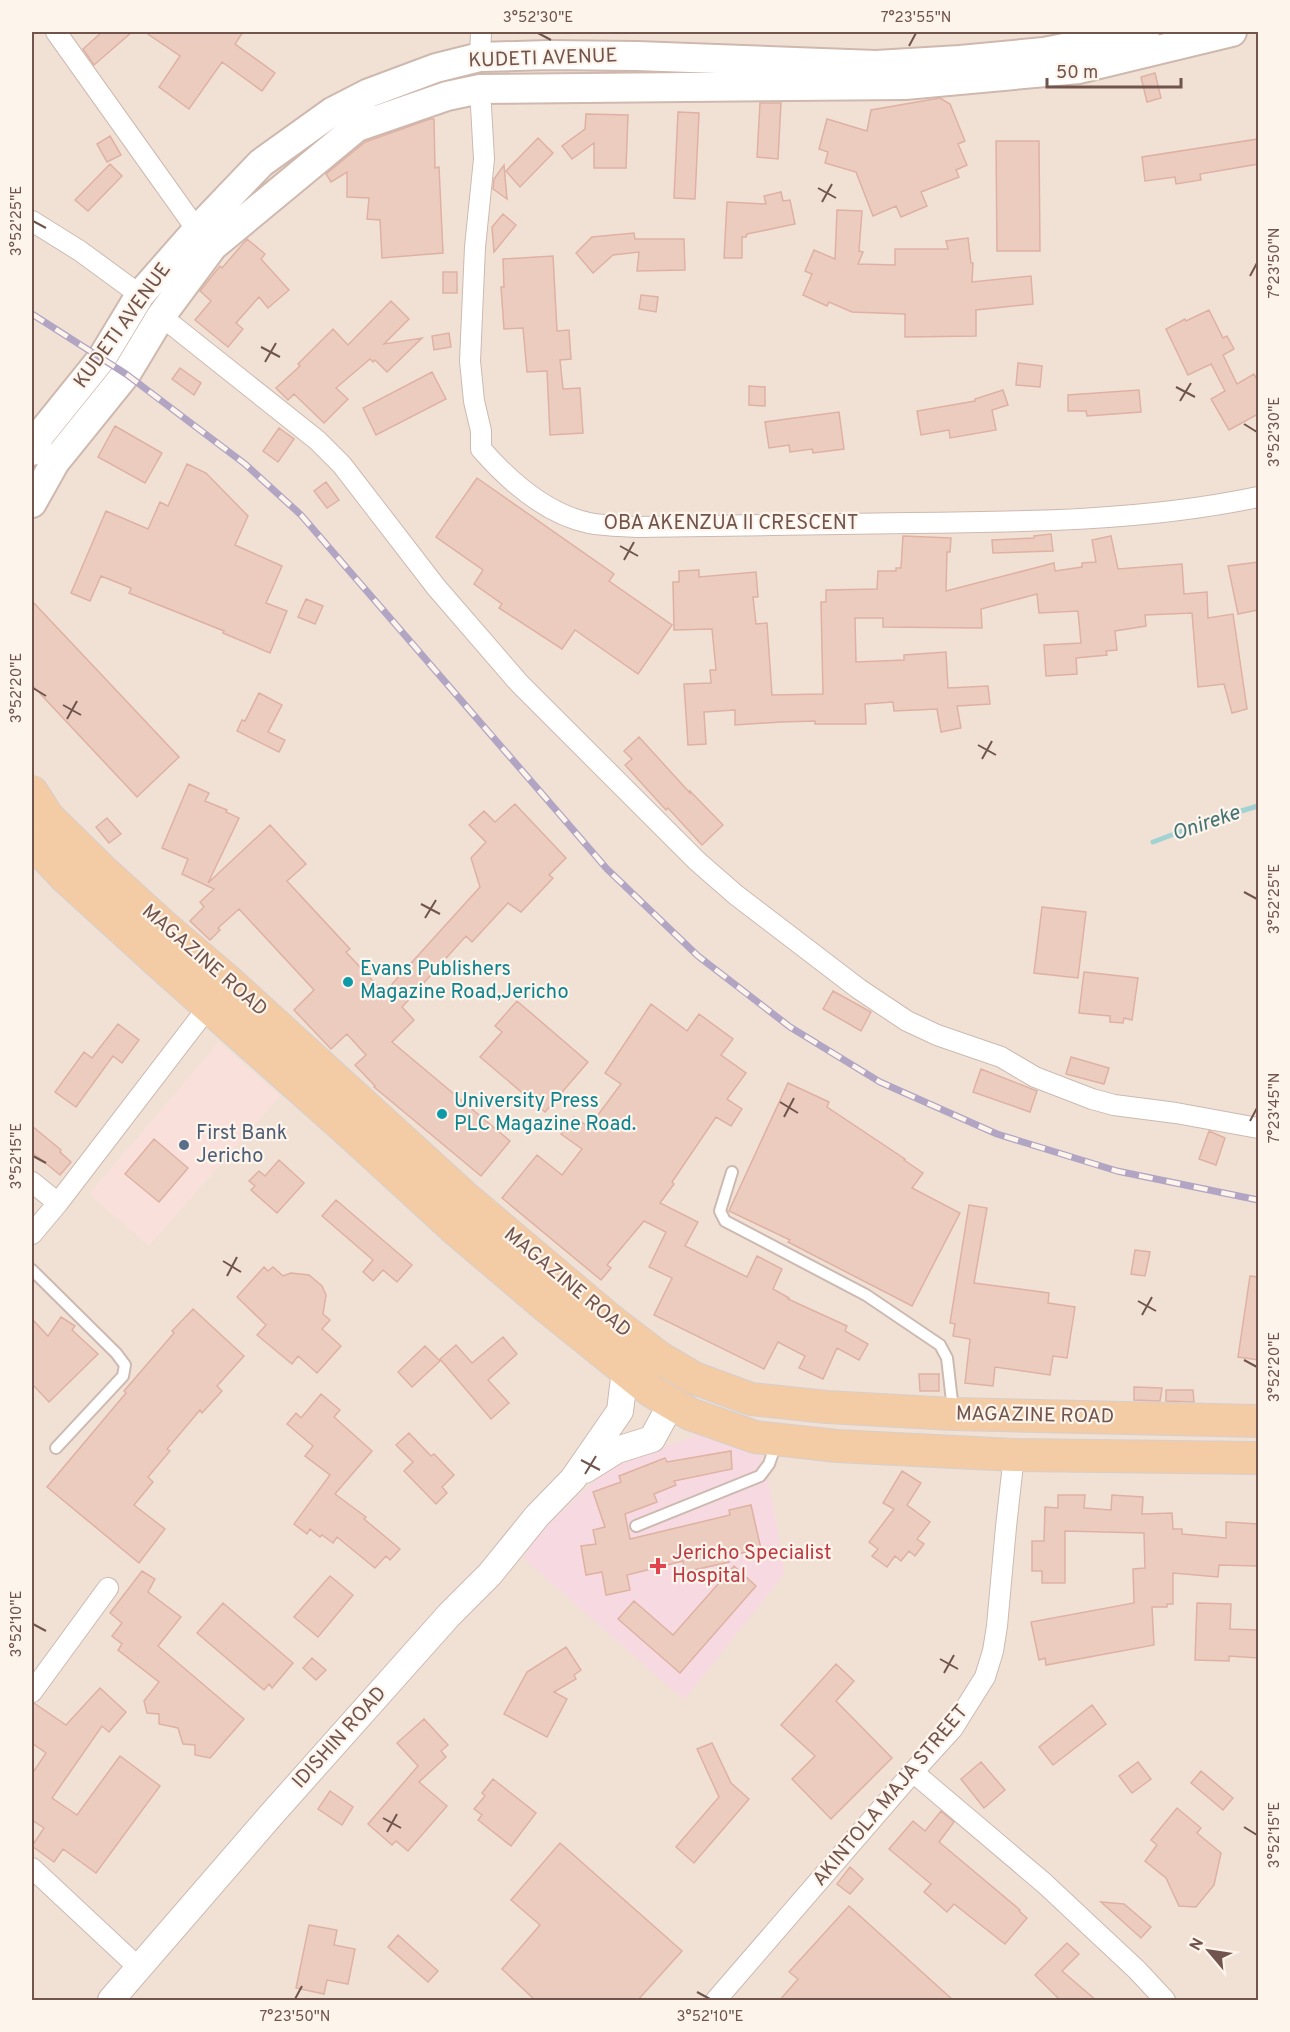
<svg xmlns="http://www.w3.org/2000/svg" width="1290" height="2032" font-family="Overpass,sans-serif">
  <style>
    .residential { fill: #f1e1d5 }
    .commercial { fill: #f9e0db }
    .medical { fill: #f7dae1 }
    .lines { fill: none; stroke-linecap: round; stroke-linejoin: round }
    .stream { stroke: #a3d2d3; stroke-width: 5 }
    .building { fill: #edccc0; stroke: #deb1a2; stroke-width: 1.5 }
    .service-casing { stroke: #cdb9b0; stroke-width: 14 }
    .minor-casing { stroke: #cdb9b0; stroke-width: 22 }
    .tertiary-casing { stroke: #cdb9b0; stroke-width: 28 }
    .secondary-casing { stroke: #cfb8ae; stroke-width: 32 }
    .primary-casing { stroke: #d7cfcd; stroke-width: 34 }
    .service { stroke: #fff; stroke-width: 10 }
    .minor { stroke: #fff; stroke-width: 20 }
    .tertiary { stroke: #fff; stroke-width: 26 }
    .secondary { stroke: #fff; stroke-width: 28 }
    .primary { stroke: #f3cba4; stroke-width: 32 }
    .rail-casing { stroke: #b1a5c3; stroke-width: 7 }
    .rail { stroke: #fdf4ec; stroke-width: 4.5; stroke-dasharray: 14; stroke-linecap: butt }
    .ticks { fill: none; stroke: #71554d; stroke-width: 2 }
    .culture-dot { fill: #0f9aa8; stroke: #fdf4ec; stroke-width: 2 }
    .service-dot { fill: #5c6f8a; stroke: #fdf4ec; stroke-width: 2 }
    .health-dot { fill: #e0444e; stroke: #fdf4ec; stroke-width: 2 }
    .labels { text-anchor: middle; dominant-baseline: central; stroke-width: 4.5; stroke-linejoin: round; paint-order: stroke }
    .street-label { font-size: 20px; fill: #71554d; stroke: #fdf4ec }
    .culture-label { font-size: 20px; fill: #0d838f; stroke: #fdf4ec; text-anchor: start }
    .service-label { font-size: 20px; fill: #4e5e75; stroke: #fdf4ec; text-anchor: start }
    .health-label { font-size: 20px; fill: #be3a42; stroke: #fdf4ec; text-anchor: start }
    .water-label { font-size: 21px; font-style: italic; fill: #427375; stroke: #fdf4ec }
    .neatline { fill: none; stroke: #71554d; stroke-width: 2 }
    .ticks-label { font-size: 15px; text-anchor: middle; fill: #71554d }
  </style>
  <rect width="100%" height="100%" fill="#faf0e6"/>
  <path class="residential" d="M32,32H1258V2000H32Z"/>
  <path class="commercial" d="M219,1042L280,1096L149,1246L89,1194Z"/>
  <path class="medical" d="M704,1433L757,1443L768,1478L785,1573L684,1700L523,1558L540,1532L606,1470L669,1445Z"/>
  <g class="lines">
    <path class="stream" d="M1153,842L1211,820L1258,806"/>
  </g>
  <path class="building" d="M102,32H132L94,65L83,49Z
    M145,32H243L235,44L275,73L262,91L222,62L189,109L159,87L180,56Z
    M1155,73L1161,98L1147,102L1141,77Z
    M940,98L950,104L965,141L958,144L967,165L956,170L959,177L921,192L927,206L901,217L896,206L873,216L856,172L825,163L828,152L819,149L827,119L867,131L871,110Z
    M760,103H781L778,159L757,157Z
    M678,112L699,113L695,199L674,198Z
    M586,114L628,115L626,168H594V143L572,159L562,146L585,129Z
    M430,119H434L435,168L439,167L443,253L382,258L380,220L367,219L369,198L347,197V172L331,182L326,174L365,142Z
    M110,136L121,155L107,162L97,144Z
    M538,138L553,153L520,187L506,171Z
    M1258,139V164L1200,174L1201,180L1176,184L1175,177L1145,181L1142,157Z
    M996,141H1039L1040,251H997Z
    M110,164L122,176L88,211L75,200Z
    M504,165L507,199L493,189L494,179Z
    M781,192L783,201L790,200L795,224L747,234L746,237H742V258H724L727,202L766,204L764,196Z
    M837,210L862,211L859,251L863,252L858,264L895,265V249H948L946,241L968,238L971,263H973L972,282L1031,276L1033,304L976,310V336L905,337V314L852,312L829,302L827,306L803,295L812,274L805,271L814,250L835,259Z
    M503,214L516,225L494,252L492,227Z
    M634,233L635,239H684L685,270L637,271L639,252L613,255L593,273L576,253L592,237Z
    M247,239L265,254L261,259L289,290L268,308L259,297L236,323L243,329L228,347L195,320L211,301L200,291L220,266L222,268Z
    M553,256L557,331L569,330L571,359L560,360L563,389L580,388L583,433L550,435L547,371L527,372L523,328L504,329L501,287H504L503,259Z
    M443,272H457V293H443Z
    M641,295L658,297L656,312L639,309Z
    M391,301L409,319L384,344L422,338L387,372L375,360L373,362L370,359L336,388L348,399L324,423L294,394L288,400L276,388L300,366L298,364L333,329L348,345Z
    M1209,310L1223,338L1227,336L1234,349L1223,355L1237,384L1254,374L1258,382V414L1229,430L1211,399L1225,391L1211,364L1188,375L1166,329L1185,319L1186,321Z
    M449,333L451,347L434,350L432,336Z
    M1018,363L1042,366L1040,387L1016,385Z
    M180,368L201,383L194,395L172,379Z
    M432,372L446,399L376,435L363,408Z
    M749,386L765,387V406L749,405Z
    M1003,390L1008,405L992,410L996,430L950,438L949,430L921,435L917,411L975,401V399Z
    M1139,390L1141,412L1087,416L1086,411H1068V395Z
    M839,412L844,449L813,453L812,449L790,452L789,445L769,448L765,422Z
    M115,426L162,453L145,483L98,457Z
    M279,428L294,439L278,462L263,451Z
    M187,464L206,473L248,516L235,545L282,566L266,603L287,611L270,653L223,633L224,631L129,593L131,588L101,576L90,601L71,593L106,511L148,529L160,502L168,506Z
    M477,478L614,574L609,581L672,625L638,674L575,630L562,649L499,608L502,604L474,584L483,570L436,537Z
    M326,482L339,500L327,508L314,491Z
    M1051,534L1053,551L993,553L992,540L1034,538V536Z
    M903,536L951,538L950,552H947L946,591L1054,563L1055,571L1082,567V563L1096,562L1092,540L1111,536L1118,569L1182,564L1184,594L1207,592L1208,618L1233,614L1247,709L1232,713L1224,684L1198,687L1192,613L1145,615L1146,626L1115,631L1117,650L1106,651L1107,655L1076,658L1077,674L1046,676L1044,645L1081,643L1078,611L1039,613L1037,594L981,609L982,628L883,627V618H855L856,662L904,660V655L946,652L948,688L988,686L990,704L957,706L961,728L941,732L937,709L894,711L893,702L865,704L866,724H815V721L781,722L735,725V710L704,712L706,744L688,745L684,684L711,683L710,670H716L712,629L674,630L673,582H679V571L699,570V577L756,572L758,597H753L756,624L767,623L772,695L823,694L821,602H826V590L877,589L878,571H896V568H901Z
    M1258,562V610L1238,614L1228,566Z
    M306,599L323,606L315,624L298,617Z
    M32,601L179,757L137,797L32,685Z
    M259,693L282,705L268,732L285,740L279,752L237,731L242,720L245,721Z
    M639,737L690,793V791L723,825L702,845L668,808L666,810L625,765L632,759L624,751Z
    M189,784L209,793L205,801L227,810L226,812L239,818L208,883L270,825L306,864L287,881L350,949L346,952L384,993L480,887L471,858L486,842L469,825L484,811L495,822L515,804L566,858L549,875L553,878L521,912L508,903L472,942L466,936L402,1007L414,1020L392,1042L510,1141L481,1176L374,1087L375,1086L355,1065L366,1055L347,1034L331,1049L294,1010L314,990L239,909L218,928L220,930L210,940L190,921L204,907L200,902L214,889L182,874L188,859L162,848Z
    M107,818L121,834L109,843L96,827Z
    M1042,907L1086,912L1078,978L1034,973Z
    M1084,972L1138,978L1132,1020L1124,1018L1123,1023L1110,1022V1016L1079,1013Z
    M833,991L871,1012L861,1031L823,1009Z
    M517,1001L588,1062L545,1112L480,1057L502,1032L495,1026Z
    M651,1004L687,1031L699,1014L733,1039L721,1055L746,1073L727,1099L742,1109L731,1126L716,1117L672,1182L674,1184L660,1203L698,1222L685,1246L747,1277L757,1256L782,1269L773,1289L789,1298L788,1299L847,1326L845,1331L868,1344L859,1360L837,1348L823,1379L799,1368L805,1356L778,1342L764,1369L654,1315L672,1278L649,1267L666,1232L644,1221L607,1265L611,1268L601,1280L502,1198L537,1155L562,1175L582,1149L561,1134L574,1117L589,1127L621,1084L605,1073Z
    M118,1024L139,1040L122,1063L113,1056L76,1107L55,1092L84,1052L92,1058Z
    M1071,1057L1109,1068L1104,1084L1066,1074Z
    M981,1069L1037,1091L1030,1112L973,1092Z
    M788,1083L829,1102L827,1107L905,1159L904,1160L923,1173L912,1188L960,1213L912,1306L788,1242L790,1240L729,1211Z
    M32,1126L61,1150L60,1152L71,1162L60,1175L32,1152Z
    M1209,1131L1225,1138L1216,1165L1199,1159Z
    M154,1139L188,1168L159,1202L125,1174Z
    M279,1160L304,1183L277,1213L251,1190L255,1186L249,1181L259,1171L265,1176Z
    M336,1200L412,1265L397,1282L383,1270L373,1281L363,1272L373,1260L322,1216Z
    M969,1205L987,1208L974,1283L1049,1293L1048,1303L1075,1307L1067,1358L1053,1356L1050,1375L995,1367L993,1386L965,1383L970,1339L953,1336L955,1324L950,1323Z
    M1135,1250L1150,1252L1145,1276L1131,1274Z
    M264,1267L268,1271L273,1267L283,1276L291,1273L309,1275L322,1286L326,1295L323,1314L330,1320L322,1329L341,1346L317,1373L298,1356L292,1364L257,1335L266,1325L237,1297Z
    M1250,1276L1258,1277V1360L1238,1357Z
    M193,1309L244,1356L217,1386L222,1391L202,1413L200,1410L167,1449L170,1451L148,1477L153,1482L134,1505L165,1529L139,1563L47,1487L126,1393L124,1391L174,1333L172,1331Z
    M61,1317L75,1326L72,1330L98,1354L49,1402L32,1384V1319L48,1336Z
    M503,1337L517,1354L488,1380L509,1403L491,1419L440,1359L456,1345L472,1363Z
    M425,1346L440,1361L412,1387L398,1372Z
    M919,1374H939V1391H920Z
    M1134,1387L1162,1388L1160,1401L1134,1400Z
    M1166,1390H1193L1194,1402L1166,1401Z
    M321,1394L340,1410L334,1417L372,1451L335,1494L366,1517L364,1519L400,1549L390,1560L386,1556L375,1568L337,1537L333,1543L322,1535L320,1537L310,1529L307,1534L294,1524L330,1475L305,1456L313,1446L287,1424L296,1413L301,1418Z
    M409,1433L431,1456L434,1454L454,1475L442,1487L447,1493L436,1504L404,1471L413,1462L396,1445Z
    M731,1451L732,1469L674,1481L676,1485L654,1494L657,1502L625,1514L630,1539L730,1515L729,1510L751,1505L761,1549L723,1557L729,1562L685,1572L683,1561L627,1575L630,1590L606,1595L602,1572L586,1575L581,1546L596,1544L593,1530L605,1527L593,1492L621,1482L619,1476L665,1458L667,1462Z
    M902,1471L921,1483L907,1505L930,1522L917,1539L924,1544L915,1556L909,1551L901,1561L895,1556L887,1567L872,1556L878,1549L869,1542L894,1509L883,1503Z
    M1058,1495H1085L1084,1508L1111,1510L1112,1495L1143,1497L1142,1514L1172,1513L1173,1529H1182V1534L1226,1538V1522L1258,1524V1566L1219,1565L1218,1577L1173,1573V1604H1167V1607H1152L1154,1645L1046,1665L1045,1658L1039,1660L1031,1622L1134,1603L1133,1569L1145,1568L1144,1533L1065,1531V1583H1042V1571H1032V1541H1044L1045,1507L1058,1508Z
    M734,1566L756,1586L680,1673L618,1619L634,1601L673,1635Z
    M142,1571L155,1579L148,1592L181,1617L158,1646L244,1719L210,1758L195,1755V1745L183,1744L178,1728L159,1724V1714L147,1713L144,1701L159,1682L118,1650L122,1644L112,1636L122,1623L110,1613Z
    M330,1576L353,1595L318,1637L294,1617Z
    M223,1603L293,1663L272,1688L269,1684L264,1690L197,1633Z
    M1197,1603L1231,1604L1230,1629L1258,1630V1658L1229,1656V1661L1195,1660Z
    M566,1647L581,1670L574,1675L576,1679L554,1692L567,1699L547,1737L504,1714L527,1672Z
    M312,1658L326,1670L316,1680L303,1668Z
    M836,1664L854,1681L836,1701L892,1758L831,1819L792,1779L815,1756L781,1725Z
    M100,1688L126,1712L109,1732L102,1726L52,1798L77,1815L120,1756L160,1786L96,1873L63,1849L54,1862L32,1846L44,1828L32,1820V1774L46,1753L32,1743V1704L34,1703L66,1725Z
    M1092,1705L1106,1724L1053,1765L1039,1747Z
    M424,1719L448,1745L441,1751L446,1757L419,1782L447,1806L408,1851L396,1841L392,1845L368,1824L418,1766L397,1743Z
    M712,1743L731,1783L749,1799L694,1863L676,1847L719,1797L697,1749Z
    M981,1762L1005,1790L984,1808L961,1779Z
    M1138,1762L1151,1779L1132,1793L1119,1776Z
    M1201,1771L1233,1798L1223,1810L1191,1783Z
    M493,1779L536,1813L511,1846L478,1820L482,1815L474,1809L485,1796L482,1793Z
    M330,1791L353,1807L342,1825L318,1809Z
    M1177,1808L1201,1828L1197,1833L1221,1853L1214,1885L1196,1907L1179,1906L1166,1878L1145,1861L1157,1845L1151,1840Z
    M941,1811L954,1822L939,1842L1020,1910L1019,1911L1027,1918L1005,1944L954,1904L947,1912L924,1892L931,1884L889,1849L913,1821L925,1831Z
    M560,1843L682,1951L637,2001H536L502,1969L540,1925L511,1900Z
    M850,1867L863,1879L850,1894L837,1884Z
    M1101,1902L1124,1904L1151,1927L1141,1938Z
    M849,1906L954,2001H779L798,1979L789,1972Z
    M309,1925L337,1930L334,1945L355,1949L348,1984L327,1980L324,1994L296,1988Z
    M398,1935L438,1971L428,1982L388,1947Z
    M1067,1943L1079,1954L1062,1971L1097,2001H1061L1035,1975Z"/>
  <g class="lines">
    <defs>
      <path id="service" d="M732,1172L720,1211L725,1221L866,1295L940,1345L947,1358L953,1410
        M32,1270L116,1353L125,1365L123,1376L56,1448
        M636,1526L760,1476L769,1464L777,1441"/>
      <path id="minor" d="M56,32L197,230
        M480,57L481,32
        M480,89L484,159L475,247L470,361L474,401L481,431V449C509,481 546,514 589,523C604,526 620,526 636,527C727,526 818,524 909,523C1026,522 1144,521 1258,497
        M32,221L80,251L140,295
        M161,316L317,440L342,465L436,587L519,683L697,861L736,895L859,989L907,1021L937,1035L1001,1057L1035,1077L1092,1099L1114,1105L1176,1113L1258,1128
        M32,1182L58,1203
        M32,1234L58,1203L215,998
        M32,1692L108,1588
        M913,1772L1044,1883L1137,1970L1165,2000
        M32,1868L139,1968
        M716,2000L913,1772L953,1728L985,1677L993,1651L997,1626L1006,1527L1014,1455"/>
      <path id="tertiary" d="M585,1470L617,1450L652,1439L671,1404
        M111,2000L271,1815L449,1615L490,1574L537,1516L573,1479L620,1411L625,1370"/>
      <path id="secondary" d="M32,451L40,435L102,358L140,295L197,230L261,163L332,112L369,93L436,68L480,57L549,55L637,56L876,65L960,60L1044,52L1145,32
        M32,503L55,462L126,374L161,316L213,246L357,127L447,96L480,89L905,85L1079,69L1232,32"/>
      <path id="primary" d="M32,792L48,817L101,869L168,930L229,982L467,1199L609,1319L660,1358L694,1378L751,1399L827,1407L953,1414L1258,1421
        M32,842L65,877L156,960L346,1129L455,1229L548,1308L651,1391L690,1414L755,1437L837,1446L1014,1455L1258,1458"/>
    </defs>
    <use href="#service" class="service-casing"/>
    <use href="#minor" class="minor-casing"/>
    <use href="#tertiary" class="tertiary-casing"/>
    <use href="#secondary" class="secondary-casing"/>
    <use href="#primary" class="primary-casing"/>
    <use href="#service" class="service"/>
    <use href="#minor" class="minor"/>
    <use href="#tertiary" class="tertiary"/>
    <use href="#secondary" class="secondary"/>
    <use href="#primary" class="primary"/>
    <defs>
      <path id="rail" d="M32,314L126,374L245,464L301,515L607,869L698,956L790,1027L880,1082L997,1134L1117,1171L1258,1200"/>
    </defs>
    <use href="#rail" class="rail-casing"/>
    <use href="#rail" class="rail"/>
  </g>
  <path class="ticks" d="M538,33L551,40M909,46L916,33M818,188L836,198M822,202L832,184M33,221L46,228M1250,276L1257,263M261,347L280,357M265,362L276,343M1176,387L1195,397M1180,401L1191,383M1244,424L1257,432M620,546L638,556M624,560L634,542M33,688L46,696M63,705L81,715M67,719L77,701M978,745L996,755M982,759L992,741M1244,892L1257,899M421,904L440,914M425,918L436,900M780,1102L798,1113M784,1117L794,1098M1250,1121L1257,1108M33,1156L46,1163M223,1261L241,1272M227,1276L237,1257M1138,1301L1156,1311M1142,1315L1152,1297M1244,1360L1257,1367M581,1460L600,1470M585,1474L596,1456M33,1624L46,1631M940,1659L958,1669M944,1673L954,1655M383,1818L401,1828M1244,1827L1257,1835M387,1832L397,1814M697,1992L710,1999M295,1999L302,1986"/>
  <g class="culture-dot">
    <circle cx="348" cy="982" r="6"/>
    <circle cx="442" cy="1114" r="6"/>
  </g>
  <circle class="service-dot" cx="184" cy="1145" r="6"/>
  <path class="health-dot" d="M655 1557h6v6h6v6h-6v6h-6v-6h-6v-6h6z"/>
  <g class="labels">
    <g class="street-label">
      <text transform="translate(543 59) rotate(-2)">KUDETI AVENUE</text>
      <text transform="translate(123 326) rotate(-54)">KUDETI AVENUE</text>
      <text x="731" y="524">OBA AKENZUA II CRESCENT</text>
      <text transform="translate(204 961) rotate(41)">MAGAZINE ROAD</text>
      <text transform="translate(567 1283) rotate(40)">MAGAZINE ROAD</text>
      <text transform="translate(1035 1416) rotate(1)">MAGAZINE ROAD</text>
      <text transform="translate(340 1738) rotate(-48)">IDISHIN ROAD</text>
      <text transform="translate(891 1796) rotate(-50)">AKINTOLA MAJA STREET</text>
    </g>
    <g class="culture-label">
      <text x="360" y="970">Evans Publishers<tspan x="360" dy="23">Magazine Road,Jericho</tspan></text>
      <text x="454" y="1102">University Press<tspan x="454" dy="23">PLC Magazine Road.</tspan></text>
    </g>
    <g class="service-label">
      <text x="196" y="1134">First Bank<tspan x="196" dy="23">Jericho</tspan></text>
    </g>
    <g class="health-label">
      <text x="672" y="1554">Jericho Specialist<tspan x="672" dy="23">Hospital</tspan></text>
    </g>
    <g class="water-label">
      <text transform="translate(1206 824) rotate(-19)">Onireke</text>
    </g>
  </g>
  <rect width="1290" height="2032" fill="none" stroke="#fdf4ec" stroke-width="66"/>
  <g transform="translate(1209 1951) rotate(299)" stroke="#fdf4ec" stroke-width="4.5" paint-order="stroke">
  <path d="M0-4.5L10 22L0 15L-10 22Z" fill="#71554d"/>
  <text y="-9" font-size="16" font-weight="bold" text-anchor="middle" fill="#71554d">N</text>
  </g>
  <path d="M1047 78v9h134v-9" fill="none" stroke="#71554d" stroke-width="3"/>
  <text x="1056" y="78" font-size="18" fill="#71554d" stroke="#fdf4ec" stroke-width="4.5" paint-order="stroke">50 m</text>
  <rect x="33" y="33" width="1224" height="1966" class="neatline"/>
  <g class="ticks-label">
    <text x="538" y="22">3°52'30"E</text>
    <text x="916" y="22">7°23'55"N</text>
    <text transform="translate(16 221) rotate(-90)" y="5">3°52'25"E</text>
    <text transform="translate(1274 263) rotate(-90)" y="5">7°23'50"N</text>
    <text transform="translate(1274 432) rotate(-90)" y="5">3°52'30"E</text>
    <text transform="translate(16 688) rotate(-90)" y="5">3°52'20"E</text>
    <text transform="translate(1274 899) rotate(-90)" y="5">3°52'25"E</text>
    <text transform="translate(1274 1108) rotate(-90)" y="5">7°23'45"N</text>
    <text transform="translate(16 1156) rotate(-90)" y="5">3°52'15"E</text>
    <text transform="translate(1274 1367) rotate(-90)" y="5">3°52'20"E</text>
    <text transform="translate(16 1624) rotate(-90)" y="5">3°52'10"E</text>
    <text transform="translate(1274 1835) rotate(-90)" y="5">3°52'15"E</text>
    <text x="295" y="2021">7°23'50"N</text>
    <text x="710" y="2021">3°52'10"E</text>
  </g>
</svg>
